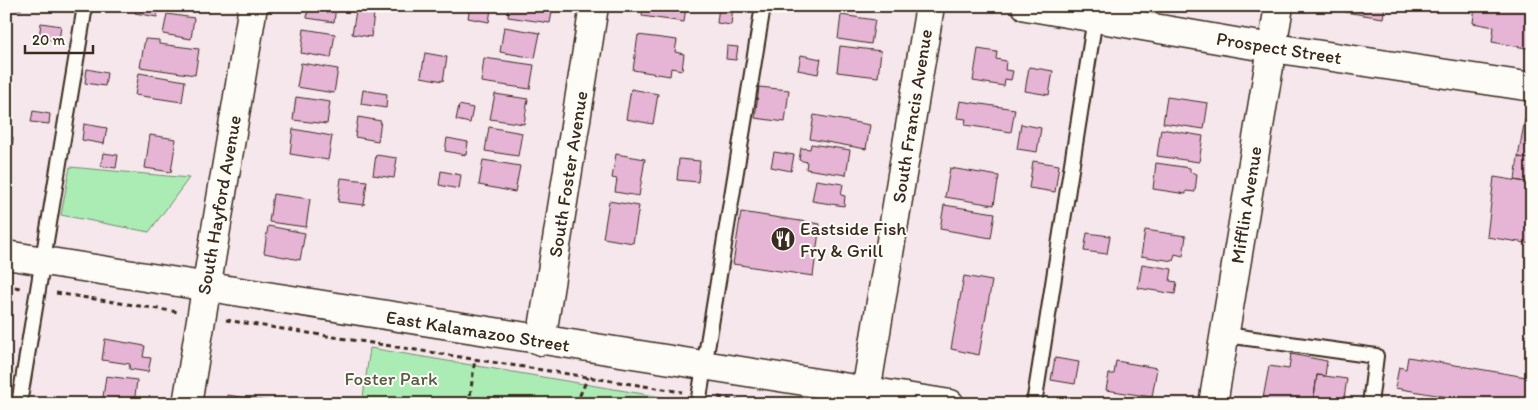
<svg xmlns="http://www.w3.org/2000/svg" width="1538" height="410" font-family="Itim,sans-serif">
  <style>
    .green { fill: #abecb5; stroke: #738b6a }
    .building { fill: #e6b5d5; stroke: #3b2a1e }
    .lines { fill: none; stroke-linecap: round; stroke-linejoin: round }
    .lane-casing { stroke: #3b2a1e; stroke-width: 18 }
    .street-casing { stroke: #3b2a1e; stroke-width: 31 }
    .secondary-casing { stroke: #3b2a1e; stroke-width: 31 }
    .path { stroke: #3b2a1e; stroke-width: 3; stroke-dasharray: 5 4; stroke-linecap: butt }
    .lane { stroke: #fdfcf7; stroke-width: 14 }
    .street { stroke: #fdfcf7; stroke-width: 28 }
    .secondary { stroke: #fdfcf7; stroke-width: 28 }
    .labels { text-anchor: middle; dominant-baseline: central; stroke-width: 4; stroke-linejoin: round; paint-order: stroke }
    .street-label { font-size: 19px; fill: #3b2a1e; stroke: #fdfcf7 }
    .poi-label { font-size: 19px; fill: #3b2a1e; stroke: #fdfcf7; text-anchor: start }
    .park-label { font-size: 19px; fill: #575a44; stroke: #fdfcf7 }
  </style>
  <rect width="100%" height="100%" fill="#f6e7ed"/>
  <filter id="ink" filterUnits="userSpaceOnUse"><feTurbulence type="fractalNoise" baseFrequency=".02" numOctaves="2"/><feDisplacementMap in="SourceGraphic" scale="10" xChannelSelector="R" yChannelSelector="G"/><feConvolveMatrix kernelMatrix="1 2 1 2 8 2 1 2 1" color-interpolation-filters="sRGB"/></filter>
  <g filter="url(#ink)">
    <path class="green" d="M70,167L189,178L149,232L61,215Z
      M370,348L685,401V404H362Z"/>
    <path class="building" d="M6,6H21V10Z
      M136,6H159L157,17L135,13Z
      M308,6H336L334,22L307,18Z
      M470,6L491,9L489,22L468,18Z
      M509,6H553L550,23L508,17Z
      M643,6H686L684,22L642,16Z
      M719,6H733L731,25L717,23Z
      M1346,6H1385L1383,18L1345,12Z
      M1475,6H1532V49L1492,42L1494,27L1473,23Z
      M356,11L374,14L371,37L352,34Z
      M167,14L194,18L191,39L163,34Z
      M841,15L875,20L871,44L838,39Z
      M41,23L61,26L59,41L39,38Z
      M504,27L540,33L535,58L500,52Z
      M304,29L335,34L331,58L301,53Z
      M638,35L677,40L675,52L684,54L682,70L671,68L670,76L633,70Z
      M145,39L159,40V44L199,49L195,75L140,67Z
      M727,46L738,47L736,60L726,59Z
      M840,46L881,51L878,77L837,72Z
      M978,49L997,52L996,59L1006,61L1005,70L1013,71L1011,80L1005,79L1004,86L973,81Z
      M425,53L447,57L443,81L421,77Z
      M801,55L821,59L818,74L798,70Z
      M484,58L534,65L530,89L481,82Z
      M301,63L338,69L334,93L297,87Z
      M1029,67L1053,71L1049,95L1025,91Z
      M87,69L107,73L105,86L85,83Z
      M139,73L185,81L182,102L135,95Z
      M759,87L789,90L785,122L755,118Z
      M631,89L658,94L653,124L626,119Z
      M363,90L387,94L386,108L361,104Z
      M495,94L528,99L524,124L490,119Z
      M296,97L330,102L327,124L293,120Z
      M1167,97L1208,103L1204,129L1163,123Z
      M960,101L1015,109L1011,132L965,125L966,119L957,118Z
      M459,105L473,108L470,123L456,120Z
      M33,111L50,114L49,124L31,122Z
      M814,115L870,125L866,149L810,139Z
      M358,117L381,121L378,141L355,137Z
      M1525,119L1532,121V159L1518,157Z
      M84,124L107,128L104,144L82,140Z
      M1021,124L1041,128L1037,152L1017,149Z
      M489,127L522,133L518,156L485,151Z
      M293,129L332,136L328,160L290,154Z
      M1161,129L1203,136L1199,162L1157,156Z
      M150,135L176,139L171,172L145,168Z
      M6,136L13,137L12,151L6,150Z
      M447,138L468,142L466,155L445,151Z
      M811,144L850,150L846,175L806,169L807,162L799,160L801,148L810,149Z
      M774,152L794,155L791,171L771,167Z
      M103,153L118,155L116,168L101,166Z
      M616,154L645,159L639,196L615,192L617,179L612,178Z
      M376,155L397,158L394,178L373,175Z
      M1518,157L1532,159V183L1515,180Z
      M679,159L700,161L698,182L677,180Z
      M483,160L520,166L515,192L479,185Z
      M1033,161L1059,165L1055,192L1029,188Z
      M1156,163L1190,168V172L1197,174L1195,192L1186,191V194L1153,189Z
      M950,168L999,176L994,205L945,197Z
      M441,171L461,175L459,189L439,185Z
      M1494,177L1532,183V244L1487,237Z
      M341,178L367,181L364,205L338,202Z
      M816,180L843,184L841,195L845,196L844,206L812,201Z
      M273,194L310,199L306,227L269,222Z
      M609,201L639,206L633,243L603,238Z
      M944,205L995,213L991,238L940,229Z
      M741,212L820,224L813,276L733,264Z
      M268,226L305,233L300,260L264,253Z
      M1145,230L1186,236L1183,256L1175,254L1173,261L1141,256Z
      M1087,233L1110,236L1107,254L1084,251Z
      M1142,264L1172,269L1170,281L1177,282L1175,294L1138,288Z
      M964,276L992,281L979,355L951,349Z
      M105,339L145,346L143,357L151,358L148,372L129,369L130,364L102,360Z
      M1291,354L1327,361L1325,376L1317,375L1313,404H1262L1269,366L1289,369Z
      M1408,357L1532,378V404H1489L1395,388L1399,367L1406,369Z
      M1055,358L1079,362L1075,384L1051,380Z
      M1116,361L1157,368L1152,397L1106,390L1109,374H1114Z
      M1317,375L1347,379L1343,404H1313Z
      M106,376L137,380L134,404H102Z
      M227,395L273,402V404H226Z"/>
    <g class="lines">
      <defs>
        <path id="lane" d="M1226,335L1376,356L1370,404
          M19,404L85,6
          M698,404L763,6
          M1034,404L1095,18"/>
        <path id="street" d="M1026,6L1241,43L1532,87
          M541,341L594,6
          M187,404L253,6
          M864,404L930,6
          M1213,404L1279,6"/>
        <path id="secondary" d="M6,255L950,404"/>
      </defs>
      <use href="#lane" class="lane-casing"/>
      <use href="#street" class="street-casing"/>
      <use href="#secondary" class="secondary-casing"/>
      <path class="path" d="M6,285L20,288
        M56,293L178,312
        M226,320L682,392
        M718,397L759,404
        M469,404L475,359
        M576,404L588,377"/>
      <use href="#lane" class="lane"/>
      <use href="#street" class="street"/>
      <use href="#secondary" class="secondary"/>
    </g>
  </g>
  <defs>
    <symbol id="restaurant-disc" viewBox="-11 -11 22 22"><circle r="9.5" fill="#3b2a1e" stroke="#fdfcf7"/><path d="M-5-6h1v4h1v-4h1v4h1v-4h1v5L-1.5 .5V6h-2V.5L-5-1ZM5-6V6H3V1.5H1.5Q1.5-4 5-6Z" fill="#fff"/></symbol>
  </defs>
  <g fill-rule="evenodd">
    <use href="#restaurant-disc" x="769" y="225" width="28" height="28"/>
  </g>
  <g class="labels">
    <g class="street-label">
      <text transform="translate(1279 48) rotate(9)">Prospect Street</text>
      <text transform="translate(912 116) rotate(-81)">South Francis Avenue</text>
      <text transform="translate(568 174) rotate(-81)">South Foster Avenue</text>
      <text transform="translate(219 205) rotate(-80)">South Hayford Avenue</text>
      <text transform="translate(1246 205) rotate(-81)">Mifflin Avenue</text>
      <text transform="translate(478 331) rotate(9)">East Kalamazoo Street</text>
    </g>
    <g class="poi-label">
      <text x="800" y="228">Eastside Fish<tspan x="800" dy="22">Fry &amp; Grill</tspan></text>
    </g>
    <g class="park-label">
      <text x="391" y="378">Foster Park</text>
    </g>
  </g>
  <rect width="1538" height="410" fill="none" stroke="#fdfcf7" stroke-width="25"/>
  <rect x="12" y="12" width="1513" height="385" fill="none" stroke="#3b2a1e" stroke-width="2" filter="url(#ink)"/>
  <path d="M25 45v8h68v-8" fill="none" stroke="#3b2a1e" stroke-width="2.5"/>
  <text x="32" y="45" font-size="15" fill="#3b2a1e" stroke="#fdfcf7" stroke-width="4" paint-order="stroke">20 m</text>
</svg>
